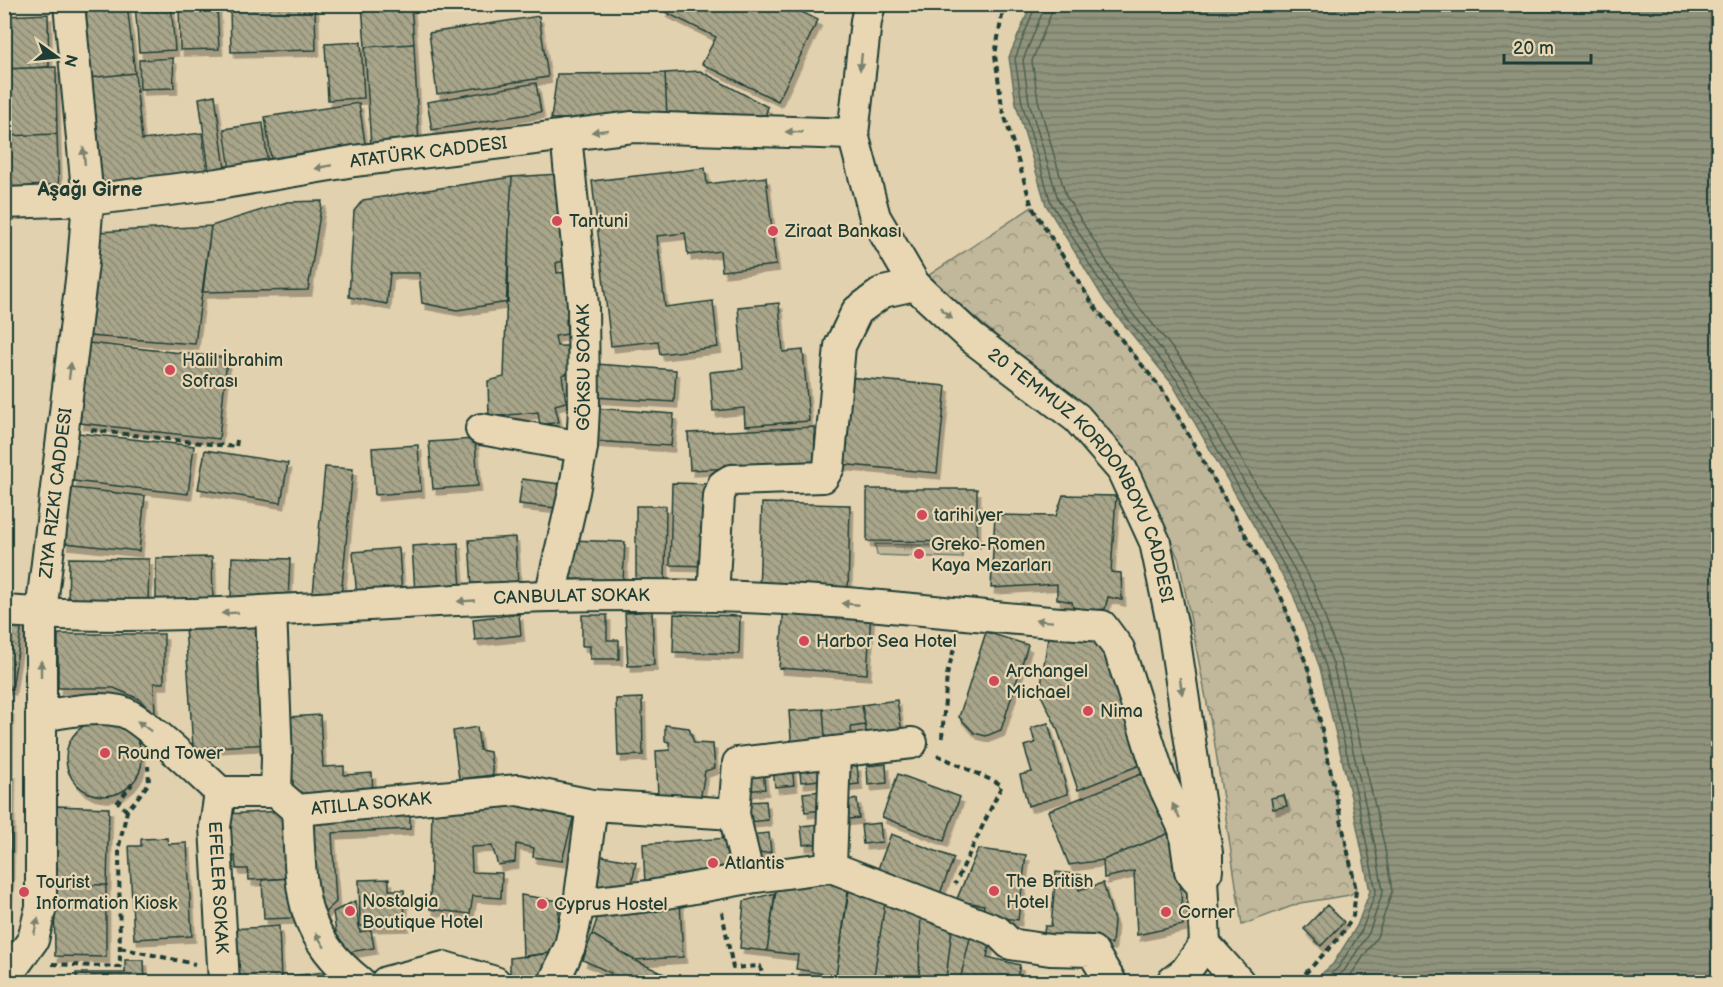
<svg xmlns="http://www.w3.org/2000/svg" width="1723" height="987" font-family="'Balsamiq Sans',sans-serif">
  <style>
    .grass { fill: url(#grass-tufts); stroke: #707a68; stroke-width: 1.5 }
    .park { fill: url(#park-crowns); stroke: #707a68; stroke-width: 1.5 }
    .water { fill: url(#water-rules); stroke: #637160; stroke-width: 1.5 }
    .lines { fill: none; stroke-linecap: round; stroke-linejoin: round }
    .shore { stroke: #4d6051; stroke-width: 1.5 }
    .building { fill: url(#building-back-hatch); stroke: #1f3d34; stroke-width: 1.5; filter: url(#shadow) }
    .minor-casing { stroke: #1f3d34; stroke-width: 34 }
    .path { stroke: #1f3d34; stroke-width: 4; stroke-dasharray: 6 4.5; stroke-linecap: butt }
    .minor { stroke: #e9d7b4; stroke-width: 30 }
    .oneway { fill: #7a826e }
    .poi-dot { fill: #d1495b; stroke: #e9d7b4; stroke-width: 2 }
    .labels { text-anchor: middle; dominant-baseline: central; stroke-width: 4.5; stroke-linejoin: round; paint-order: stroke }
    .street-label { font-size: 18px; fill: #1f3d34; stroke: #e9d7b4 }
    .poi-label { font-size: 18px; fill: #1f3d34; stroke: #e9d7b4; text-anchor: start }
    .neighbourhood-label { font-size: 20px; font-weight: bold; fill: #1f3d34; stroke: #e9d7b4 }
  </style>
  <defs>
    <pattern id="grass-tufts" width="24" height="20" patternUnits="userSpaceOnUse" patternTransform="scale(1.5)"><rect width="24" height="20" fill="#c1b89b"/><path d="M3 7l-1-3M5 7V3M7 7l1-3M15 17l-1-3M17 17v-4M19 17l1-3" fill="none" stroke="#9c977f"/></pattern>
    <pattern id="park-crowns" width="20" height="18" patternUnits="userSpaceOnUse" patternTransform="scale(1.5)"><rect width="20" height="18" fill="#c1b89b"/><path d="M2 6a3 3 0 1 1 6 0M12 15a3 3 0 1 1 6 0" fill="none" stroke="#9c977f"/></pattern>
    <pattern id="water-rules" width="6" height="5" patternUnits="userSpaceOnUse" patternTransform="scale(1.5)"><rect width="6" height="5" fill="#91947d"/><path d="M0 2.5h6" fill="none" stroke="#767a67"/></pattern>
    <pattern id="building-back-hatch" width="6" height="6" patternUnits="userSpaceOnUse" patternTransform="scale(1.5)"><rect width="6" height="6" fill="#a8a58a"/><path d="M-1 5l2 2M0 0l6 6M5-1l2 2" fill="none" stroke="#888872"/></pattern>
    <filter id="shadow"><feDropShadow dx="3.5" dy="6" stdDeviation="0" flood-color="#0004"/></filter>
  </defs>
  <rect width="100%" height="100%" fill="#e1d1af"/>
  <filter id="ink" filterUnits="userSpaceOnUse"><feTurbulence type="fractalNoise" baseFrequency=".0167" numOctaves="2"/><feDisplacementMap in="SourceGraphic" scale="12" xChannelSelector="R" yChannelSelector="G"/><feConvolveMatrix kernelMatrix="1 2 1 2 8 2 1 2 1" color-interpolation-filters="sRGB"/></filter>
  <g filter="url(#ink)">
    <path class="grass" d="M875,544L963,546L962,558L877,555Z"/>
    <path class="park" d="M1032,207L1094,305L1164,392L1282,599L1310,674L1356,890L1350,895L1300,903L1242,925L1214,739L1179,560L1134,461L1068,395L926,277Z"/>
    <path class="water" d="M1031,5H1718V982H1312L1333,964L1357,926L1370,891L1351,797L1320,668L1293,594L1173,385L1105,301L1046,205L1016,104L1009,57Z"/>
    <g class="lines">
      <path class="shore" d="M1036,4L1015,59L1022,103L1051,203L1110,297L1179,383L1299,592L1326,667L1357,796L1376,891L1362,930L1338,968L1321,982
        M1044,4L1043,11L1023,60L1029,102L1058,199L1116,293L1185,379L1305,588L1333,664L1375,846L1383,891L1369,933L1344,971L1332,982
        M1053,4L1051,14L1032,61L1038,100L1066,196L1123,287L1193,374L1313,584L1341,662L1384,844L1392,891L1377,937L1346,982"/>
    </g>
    <path class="building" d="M87,4H127L135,73L88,78L80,5Z
      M135,4H171L175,50L139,52Z
      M179,4H217L219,49L180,50Z
      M362,4H411L414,44L365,47Z
      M667,4H786L818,20L778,101L702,64L716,37L663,11Z
      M315,5L316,50L231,52L230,7Z
      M48,14L49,67L4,69V16Z
      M539,16L548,77L437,94L429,33Z
      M361,42L364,98L328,100L325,44Z
      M414,44L419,145L371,148L365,47Z
      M173,58L174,88L140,89L139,60Z
      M56,67L57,134L4,136V69Z
      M700,71L768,107L762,126L667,117L665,73Z
      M135,73L142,140L202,133L207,176L101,189L88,78Z
      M665,73L667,117L551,119L557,74Z
      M536,83L541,112L432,130L427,102Z
      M215,95L225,169L209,171L199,98Z
      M359,103L366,150L272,165L265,117Z
      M263,123L268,165L230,170L224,129Z
      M57,134L59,195L4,197V136Z
      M705,168L707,184L766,177L776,265L722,271L720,251L688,255L685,233L657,236L665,307L713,301L718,347L660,354L658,341L611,346L592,181Z
      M559,174L566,241L561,244L563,261L556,263L557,273L568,272L573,317L566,319L567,334L555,336L557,346H567L569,373L562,375L566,402L555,405L559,422L540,425L538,412L489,417L488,381L504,377L509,227L512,177Z
      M512,177L509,227L508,302L457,310L422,303L419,273H390L387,304L349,297L354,211L363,200Z
      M322,201L308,290L203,292L211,226L287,202Z
      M211,226L195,344L88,336L97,232Z
      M779,303L783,352L803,350L809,421L745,426L744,408L713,411L710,372L743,369L738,307Z
      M89,343L227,358L219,439L80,423Z
      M596,364L676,370L674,402L593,397Z
      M847,377L946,386L937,473L838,464Z
      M594,408L674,414L671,446L592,441Z
      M814,427L816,464L690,470L688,433Z
      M78,433L194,446L188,494L73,481Z
      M475,439L478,486L433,489L429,442Z
      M418,445L421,491L375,495L372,448Z
      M205,450L288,463L281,503L198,489Z
      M325,467L353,469L341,597L313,594Z
      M522,479L568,485L565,509L519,504Z
      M672,483L712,484L710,566L670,565Z
      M72,488L145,496L139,551L65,543Z
      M867,489H977V542L867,541Z
      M1063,495L1116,496L1111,572L1121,573L1122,600L1108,597L1105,609L1074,612L1072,602L1057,599V584L991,588L995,515L1056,516Z
      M762,503L850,505L848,595L759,593Z
      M636,506H666L665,582H636Z
      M515,537L518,584L472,587L469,540Z
      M570,540L625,542L623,581L569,579Z
      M458,543L461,589L415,593L412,546Z
      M399,548L402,595L357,598L353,552Z
      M212,557L213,600H156V558Z
      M232,557L290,559L288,601L231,600Z
      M69,558L149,559L148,607L68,606Z
      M784,607L871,613L867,674L779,668Z
      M652,611L654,665L628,666L625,613Z
      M519,614L521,635L475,640L473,619Z
      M674,614L740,616L739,654L673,652Z
      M582,615H607V640H619V659H590V646H582Z
      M262,621L273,744L193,748L185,626Z
      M4,622L22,625L12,689L4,688Z
      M1049,630L1097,634L1110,654L1145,763L1078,790L1057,728L1040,693Z
      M986,632L1028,645L1001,730L986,736L974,733L959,717Z
      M58,634H164V683H154L155,716L139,699L114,688H58Z
      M642,698L643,755L618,756L616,699Z
      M897,700L903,739L868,744L862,705Z
      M862,705L865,725L851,727L853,747L826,749L823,709Z
      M4,709H10L9,766H4Z
      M823,709L826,749L792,752L789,711Z
      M320,715L323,767L344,766V775L372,773L373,796L294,801L289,717Z
      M66 758a38 38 0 1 1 76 0a38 38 0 1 1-76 0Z
      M1048,723L1068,794L1028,806L1020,775L1032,772L1024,746L1035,743L1031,728Z
      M665,725L689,728L694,743L713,744L715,768L705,771L701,795L692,800L658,796L656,751L670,750L669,742L665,741Z
      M477,727L480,750L490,752L493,775L459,779L453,731Z
      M818,761L820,780L801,782L799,763Z
      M886,764L887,783L868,785L867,766Z
      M857,765L859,784L840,786L838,767Z
      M792,766L794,785L775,787L773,768Z
      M763,770L765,789L746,791L744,772Z
      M4,772H12L10,877H4Z
      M898,774L960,797L944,841L882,817Z
      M1141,774L1177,830L1103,860L1069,865L1048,811Z
      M823,791L824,810L805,812L803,793Z
      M1284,795L1287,806L1273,809L1271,798Z
      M519,798L574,815L562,861L533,857L534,848L516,844L515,862L498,865L492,846L471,847L472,872L502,873L501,898L473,896L470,914L430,909L432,806Z
      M857,799L859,818L840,820L838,802Z
      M766,801L768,820L749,822L747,802Z
      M56,806L109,808L107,885L54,884Z
      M288,811L292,878L249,880L248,869H236L235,856L224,857L222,814Z
      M410,813V829L332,833L336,902L318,919L306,818Z
      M880,823L882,842L863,844L861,825Z
      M820,824L822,843L803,845L801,826Z
      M1177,830L1183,925L1137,935L1134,871L1104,878L1103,860Z
      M769,833L771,852L751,854L749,835Z
      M891,834L954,858L937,901L875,877Z
      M167,838L168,844L187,843L192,936L134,939L129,846H141V839Z
      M729,838L732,878L645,883L643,844Z
      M978,849L1026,855L1018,920L983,915L984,905L956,901Z
      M591,854L636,862L630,894L583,900Z
      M1056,872L1081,875L1079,890L1103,883L1114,921L1112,944L1043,938L1045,926H1051Z
      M4,877H10L7,918L4,922Z
      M850,877L836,976L796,969L798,955L767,951L777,884Z
      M292,878V918L264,919L262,880Z
      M389,879V890H404L405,925L360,926L359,880Z
      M54,884L106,885V957L55,956Z
      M850,884L886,896L874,976H836Z
      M775,893L767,951L740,948L744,901Z
      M521,895L559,901L557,952L523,957Z
      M886,896L921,908L919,978L874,976Z
      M355,901L360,932L371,930L374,948L330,955L327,934L336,932L333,912Z
      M680,902L683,957L634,960L592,934L599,913Z
      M1327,905L1344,922L1321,946L1304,929Z
      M921,908L953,920L946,979L919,978Z
      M279,926L281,982H236L233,929Z
      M952,928L971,934L960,980L946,979Z
      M592,934L634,960L677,980L676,982H607L611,973L583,960Z
      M971,934L991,939L987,957L1020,965L1016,982H975L960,980Z
      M557,952L546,982H510V958Z
      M125,960H144L145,982H77L76,973H125Z
      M323,972L324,982H288L287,977Z"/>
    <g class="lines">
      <defs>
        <g id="minor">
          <path id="s1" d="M870,4L866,21L853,134L875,217L915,285L972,338L1077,418L1122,470L1155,542L1173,628L1207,853V871L1202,878L1205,944L1185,972L1172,982"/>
          <path id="s2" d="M4,203L88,200L218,184L354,161L633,127L853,134"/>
          <path d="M481,429L582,447"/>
          <path id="s3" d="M550,596L574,492L582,447L584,408L583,305L566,135"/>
          <path d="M713,596L719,496L723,485L731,480L823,477L829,467L840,346L857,311L883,292L915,285"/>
          <path id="s4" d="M4,611C187,624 369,601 551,596C645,594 739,595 833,602C923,609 1012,620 1102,626L1119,649L1160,778L1184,829L1190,871L1196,879L1202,878"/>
          <path d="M271,611L277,758L276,792"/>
          <path id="s5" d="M42,716C67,712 94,706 120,711C139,714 202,776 220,792H276L297,810L518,790L592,805L734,814"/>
          <path id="s6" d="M220,792L215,827L224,982"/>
          <path d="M297,810C302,886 295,931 360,982"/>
          <path d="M831,867L835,752"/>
          <path d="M749,878L734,814L738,763L912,743"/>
          <path d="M579,904L650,896L749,878L831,867L997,931L1010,944L1050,950L1092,951L1111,982"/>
          <path d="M1205,944L1239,982"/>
          <path id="s7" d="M4,974L14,966L33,940L41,907V613L83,263L88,200L69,4"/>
          <path d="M386,982L444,967L495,982"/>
          <path d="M554,982L570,946L579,904L592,805"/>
        </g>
      </defs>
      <use href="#minor" class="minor-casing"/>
      <path class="path" d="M1004,4L995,55L1002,107L1032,207L1094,306L1164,392L1282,599L1310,674L1356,890L1353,916L1340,937L1300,979L1266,978
        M91,430L236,447L237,440
        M942,738L947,675L956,641
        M937,755L1002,785L955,884
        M127,811L118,802L132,784
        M722,912L733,968L760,966L764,982
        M120,948L195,964
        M52,964L120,967L119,846L127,811L149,783L148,766"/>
      <use href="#minor" class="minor"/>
    </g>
    <defs><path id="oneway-solid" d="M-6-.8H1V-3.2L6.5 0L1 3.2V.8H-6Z" transform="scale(1.5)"/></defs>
    <g class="oneway">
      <use href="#oneway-solid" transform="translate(861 62) rotate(96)"/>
      <use href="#oneway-solid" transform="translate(600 131) rotate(173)"/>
      <use href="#oneway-solid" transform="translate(794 132) rotate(-178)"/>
      <use href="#oneway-solid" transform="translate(84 156) rotate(-96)"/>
      <use href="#oneway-solid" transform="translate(323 167) rotate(169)"/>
      <use href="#oneway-solid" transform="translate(946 313) rotate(43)"/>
      <use href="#oneway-solid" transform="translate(70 371) rotate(-83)"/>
      <use href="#oneway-solid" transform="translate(466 601) rotate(177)"/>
      <use href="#oneway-solid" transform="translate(850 604) rotate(-175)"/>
      <use href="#oneway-solid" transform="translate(230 613) rotate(177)"/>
      <use href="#oneway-solid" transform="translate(1044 621) rotate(-176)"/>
      <use href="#oneway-solid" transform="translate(41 669) rotate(-90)"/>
      <use href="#oneway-solid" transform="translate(1181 686) rotate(82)"/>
      <use href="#oneway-solid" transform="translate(144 726) rotate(-143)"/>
      <use href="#oneway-solid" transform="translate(1176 811) rotate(-115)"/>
      <use href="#oneway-solid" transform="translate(36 926) rotate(-77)"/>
      <use href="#oneway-solid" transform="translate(320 940) rotate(-122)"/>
    </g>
  </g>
  <g class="poi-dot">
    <circle cx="557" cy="221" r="6"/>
    <circle cx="773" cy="231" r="6"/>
    <circle cx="170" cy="370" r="6"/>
    <circle cx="922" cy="515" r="6"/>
    <circle cx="919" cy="554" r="6"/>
    <circle cx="804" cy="641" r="6"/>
    <circle cx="994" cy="681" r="6"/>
    <circle cx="1088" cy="711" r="6"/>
    <circle cx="105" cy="753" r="6"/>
    <circle cx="713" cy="863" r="6"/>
    <circle cx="994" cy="891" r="6"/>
    <circle cx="24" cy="892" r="6"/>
    <circle cx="542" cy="904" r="6"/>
    <circle cx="350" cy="911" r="6"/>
    <circle cx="1166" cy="912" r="6"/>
  </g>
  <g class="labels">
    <g class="street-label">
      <text stroke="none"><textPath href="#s2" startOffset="428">ATATÜRK CADDESI</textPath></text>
      <text stroke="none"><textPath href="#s3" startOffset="232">GÖKSU SOKAK</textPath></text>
      <text stroke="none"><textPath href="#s1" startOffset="556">20 TEMMUZ KORDONBOYU CADDESI</textPath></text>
      <text stroke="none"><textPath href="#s7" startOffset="494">ZIYA RIZKI CADDESI</textPath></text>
      <text stroke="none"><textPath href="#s4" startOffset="568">CANBULAT SOKAK</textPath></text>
      <text stroke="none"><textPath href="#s5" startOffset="366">ATILLA SOKAK</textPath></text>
      <text stroke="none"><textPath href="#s6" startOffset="96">EFELER SOKAK</textPath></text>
    </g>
    <g class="poi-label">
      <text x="569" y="221">Tantuni</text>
      <text x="785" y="231">Ziraat Bankası</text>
      <text x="182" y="360">Halil İbrahim<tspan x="182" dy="21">Sofrası</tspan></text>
      <text x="934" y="515">tarihi yer</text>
      <text x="931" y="544">Greko-Romen<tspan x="931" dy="21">Kaya Mezarları</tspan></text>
      <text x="816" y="641">Harbor Sea Hotel</text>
      <text x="1006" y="671">Archangel<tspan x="1006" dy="21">Michael</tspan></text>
      <text x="1100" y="711">Nima</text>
      <text x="117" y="753">Round Tower</text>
      <text x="725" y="863">Atlantis</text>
      <text x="1006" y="881">The British<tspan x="1006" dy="21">Hotel</tspan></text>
      <text x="36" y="882">Tourist<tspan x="36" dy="21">Information Kiosk</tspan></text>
      <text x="362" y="901">Nostalgia<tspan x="362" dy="21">Boutique Hotel</tspan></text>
      <text x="554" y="904">Cyprus Hostel</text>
      <text x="1178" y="912">Corner</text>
    </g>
    <g class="neighbourhood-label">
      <text x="90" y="190">Aşağı Girne</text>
    </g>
  </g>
  <rect width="1723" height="987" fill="none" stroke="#e9d7b4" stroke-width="24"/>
  <rect x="12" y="12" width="1699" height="963" fill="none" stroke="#1f3d34" stroke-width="2" filter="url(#ink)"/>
  <g transform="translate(57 57) rotate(105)" stroke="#e9d7b4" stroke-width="4.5" paint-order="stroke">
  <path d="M0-4.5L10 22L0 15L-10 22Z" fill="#1f3d34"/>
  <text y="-9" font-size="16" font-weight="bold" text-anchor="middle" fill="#1f3d34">N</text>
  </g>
  <path d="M1504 54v9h87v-9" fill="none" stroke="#1f3d34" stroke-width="3"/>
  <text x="1513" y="54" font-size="18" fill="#1f3d34" stroke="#e9d7b4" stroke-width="4.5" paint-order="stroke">20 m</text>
</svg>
